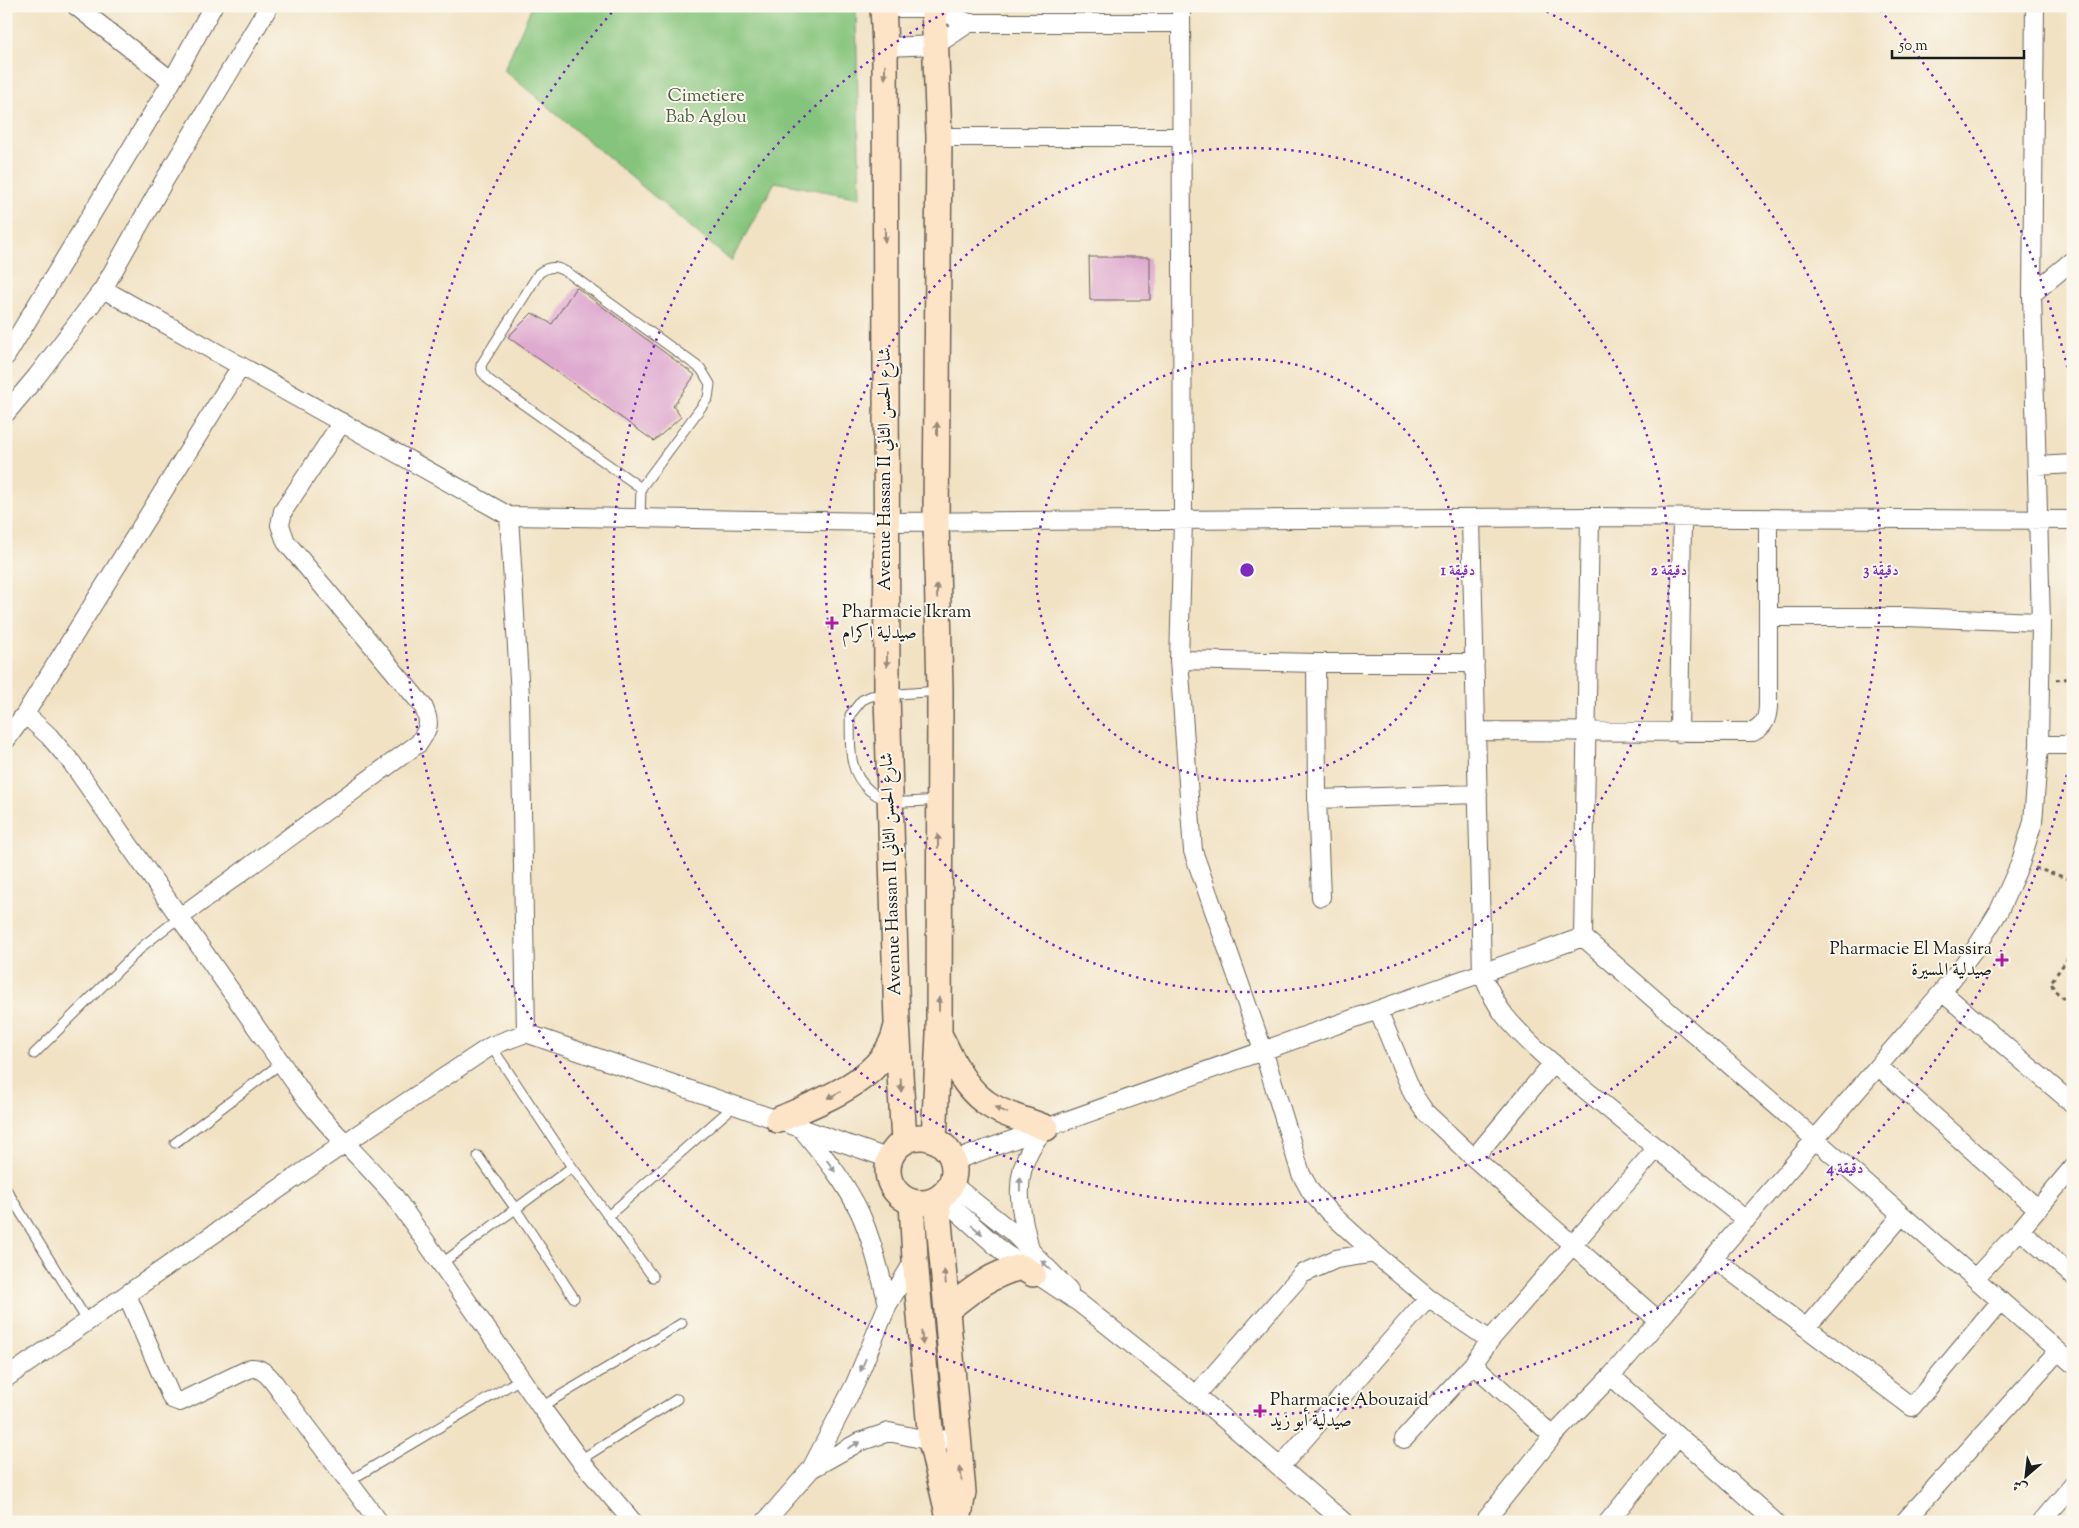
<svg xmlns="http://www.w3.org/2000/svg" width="2079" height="1528" font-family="'Sorts Mill Goudy',Amiri,serif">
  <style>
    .green { fill: #85c47c; stroke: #50704c }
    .building { fill: #dfaad0 }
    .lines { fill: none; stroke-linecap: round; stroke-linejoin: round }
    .lane-casing { stroke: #676157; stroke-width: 11 }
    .street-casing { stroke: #676157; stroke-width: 20 }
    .secondary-casing { stroke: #676157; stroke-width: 28 }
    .path { stroke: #676157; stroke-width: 3; stroke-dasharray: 4 4; stroke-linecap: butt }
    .lane { stroke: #fff; stroke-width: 9 }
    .street { stroke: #fff; stroke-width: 18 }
    .secondary { stroke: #fee4c6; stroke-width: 25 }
    .oneway { fill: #988a7a }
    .oneway2 { fill: #999 }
    .ring { fill: none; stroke: #7b2cbf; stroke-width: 2.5; stroke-dasharray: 2.5 5 }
    .poi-dot { fill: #b5179e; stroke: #fbf7ec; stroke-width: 2 }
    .labels { text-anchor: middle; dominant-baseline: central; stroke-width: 4; stroke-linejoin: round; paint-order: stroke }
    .park-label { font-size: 18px; fill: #465f42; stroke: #fbf7ec }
    .street-label { font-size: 18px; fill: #1c1c1c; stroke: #fbf7ec }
    .poi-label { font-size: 18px; fill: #1c1c1c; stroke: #fbf7ec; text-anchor: start }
    .centre { fill: #7b2cbf; stroke: #fbf7ec; stroke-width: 2.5 }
    .ring-label { font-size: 15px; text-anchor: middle; font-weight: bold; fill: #7b2cbf; stroke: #fbf7ec; stroke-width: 4; stroke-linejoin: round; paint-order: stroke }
  </style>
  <rect width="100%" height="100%" fill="#fbf7ec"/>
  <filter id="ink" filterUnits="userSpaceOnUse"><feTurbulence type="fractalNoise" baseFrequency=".02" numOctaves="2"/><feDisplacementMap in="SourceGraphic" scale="10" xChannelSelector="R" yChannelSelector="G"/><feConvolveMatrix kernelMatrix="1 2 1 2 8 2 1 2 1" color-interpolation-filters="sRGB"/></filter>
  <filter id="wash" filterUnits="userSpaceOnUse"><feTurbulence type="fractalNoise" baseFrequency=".0096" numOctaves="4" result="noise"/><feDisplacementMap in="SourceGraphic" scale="20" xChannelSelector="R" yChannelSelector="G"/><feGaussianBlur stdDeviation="1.12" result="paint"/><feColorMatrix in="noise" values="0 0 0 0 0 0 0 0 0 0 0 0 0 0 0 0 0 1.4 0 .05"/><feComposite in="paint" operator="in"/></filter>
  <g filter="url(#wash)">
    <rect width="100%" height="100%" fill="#f1e2c4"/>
    <path class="green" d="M532,6H856L860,198L775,182L731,261L504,70Z"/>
    <g id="blocks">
      <path class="building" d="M1089,257H1150V300H1090Z
        M576,287L695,375L673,406L681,417L654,441L508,337L532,313L552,324Z"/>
    </g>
  </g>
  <g filter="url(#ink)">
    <use href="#blocks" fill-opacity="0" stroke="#676157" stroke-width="1"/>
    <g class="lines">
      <defs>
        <path id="lane" d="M640,517L641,488L489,380L482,372L481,365L539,273C551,264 558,267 570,274L701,369L710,384L708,398L641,488
          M938,800C923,801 906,803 891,802C885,801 876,795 870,791C846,771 851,743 850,715L862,700L871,696L939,691
          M491,1046L572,1167L653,1277
          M34,1054L144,945L180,917
          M175,1143L280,1064
          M478,1156L515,1208L574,1298
          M6,1189L88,1322
          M608,1216L735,1105
          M441,1264L572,1167
          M541,1407L682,1323
          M580,1460L677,1399
          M349,1481L522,1378"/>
        <path id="street" d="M1181,6L1183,521L1179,660L1193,851L1263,1050L1301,1174L1311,1192L1328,1211L1374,1253L1428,1298L1490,1340
          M883,8H934L969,23H1181
          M885,47L936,45L969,23
          M172,81L213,6
          M939,137H1180
          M103,289L509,516L886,522L1590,517L2073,520
          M2032,294L2073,260
          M6,356L172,81L76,6
          M6,413L37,376L103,289L164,181L269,6
          M2037,466L2073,464
          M509,516L520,696L526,1033
          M1471,519L1482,973C1488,988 1495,1003 1505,1016C1533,1050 1570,1077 1604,1105C1651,1144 1698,1182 1746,1220
          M1768,617H1905L2041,622
          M1179,660L1316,663H1475
          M1316,663L1317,799L1321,897
          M25,714L49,736L72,763L307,1100C334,1134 366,1163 394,1196L541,1407L580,1460L633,1522
          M1476,731L1753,732C1764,726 1767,720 1768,707V519
          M1679,733L1682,518
          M6,740L25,714L241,366
          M2039,745H2073
          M1317,799L1478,794
          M180,917L419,743C429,728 431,723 423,706L286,542L280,525L283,511L342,422
          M1583,937L2073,1364
          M1583,937L1590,517
          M1942,992L2073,1104
          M1378,1010L1413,1094L1425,1112L1474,1158L1659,1321
          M1878,1066L2038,1209
          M801,1128C823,1155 845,1181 860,1213C873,1242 880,1274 888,1304
          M1474,1158L1553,1063
          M953,1161L1583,937
          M952,1184L1012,1232L1069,1290
          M941,1197L1003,1252L1078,1302L1196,1395L1344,1522
          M2020,1230L2073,1276
          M1030,1249C1021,1214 1012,1181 1031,1148C1036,1140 1040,1133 1049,1128
          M1713,1258L1912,1407L2001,1301
          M1975,1278L2020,1230L2073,1167
          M127,1295L172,1399L180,1402L251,1368C264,1367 273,1381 280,1391L379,1522
          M1806,1328L1902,1215
          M1473,1364L1553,1436
          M1611,1376L1775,1522
          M6,1378L345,1143L491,1046L526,1033L890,1159
          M1196,1395L1302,1274L1336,1259L1374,1253
          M1404,1439L1473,1364L1490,1340L1656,1149
          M1280,1467L1428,1298
          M811,1469L859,1442L889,1432L931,1441L958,1438
          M765,1522L811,1469L855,1384L888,1304L915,1259
          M1484,1522L1553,1436L1611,1376L1942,992L1976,948L1999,911L2020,864L2033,822L2039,745L2041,622L2032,294L2035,6
          M1608,1522L1678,1436
          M1904,1522L2058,1351
          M2041,1522L2073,1485"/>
        <path id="secondary" d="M883,6L885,47L887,695L897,1022L904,1142
          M934,6L939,137L936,521L940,691L939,1034L934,1140
          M940,1036C952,1060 963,1086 985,1102C1002,1115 1027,1120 1046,1128
          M778,1120C819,1102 886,1079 896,1029
          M888 1170a33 33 0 1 1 66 0a33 33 0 1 1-66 0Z
          M937,1199L963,1492L958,1522
          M912,1202L915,1259L931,1441L950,1522
          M948,1309C972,1290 991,1274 1021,1267L1033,1274"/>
      </defs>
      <use href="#lane" class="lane-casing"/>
      <use href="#street" class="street-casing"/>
      <use href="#secondary" class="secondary-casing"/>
      <path class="path" d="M2056,680L2073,678
        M2035,868L2073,880
        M2073,951L2051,982L2054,990L2073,1006"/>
      <use href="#lane" class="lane"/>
      <use href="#street" class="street"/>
      <use href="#secondary" class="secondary"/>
    </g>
    <defs><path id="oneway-solid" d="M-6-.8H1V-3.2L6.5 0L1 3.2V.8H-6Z" transform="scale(1.25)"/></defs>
    <g class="oneway">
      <use href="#oneway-solid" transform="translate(885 72) rotate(90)"/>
      <use href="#oneway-solid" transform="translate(885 235) rotate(90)"/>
      <use href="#oneway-solid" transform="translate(937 429) rotate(-90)"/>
      <use href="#oneway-solid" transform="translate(937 591) rotate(-91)"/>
      <use href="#oneway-solid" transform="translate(887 660) rotate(90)"/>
      <use href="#oneway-solid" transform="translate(938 841) rotate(-90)"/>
      <use href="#oneway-solid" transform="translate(939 1004) rotate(-90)"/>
      <use href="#oneway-solid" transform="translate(901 1085) rotate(87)"/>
      <use href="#oneway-solid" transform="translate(834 1095) rotate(151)"/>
      <use href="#oneway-solid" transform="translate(1001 1110) rotate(-156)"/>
      <use href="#oneway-solid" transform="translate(945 1277) rotate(-97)"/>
      <use href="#oneway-solid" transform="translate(922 1338) rotate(84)"/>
      <use href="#oneway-solid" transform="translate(961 1474) rotate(-96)"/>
    </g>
    <g class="oneway2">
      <use href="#oneway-solid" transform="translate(831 1166) rotate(55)"/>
      <use href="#oneway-solid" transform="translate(1020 1184) rotate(-89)"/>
      <use href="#oneway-solid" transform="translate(977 1230) rotate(41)"/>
      <use href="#oneway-solid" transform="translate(1046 1265) rotate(-134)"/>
      <use href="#oneway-solid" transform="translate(863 1365) rotate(113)"/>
      <use href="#oneway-solid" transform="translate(854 1445) rotate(-28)"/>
    </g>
  </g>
  <g class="ring">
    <circle cx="1247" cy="570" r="211"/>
    <circle cx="1247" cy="570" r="422"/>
    <path d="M1540 8A634 634 0 1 1 954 8"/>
    <path d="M2072 753A845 845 0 1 1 614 10M1880 10A845 845 0 0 1 2072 387"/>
  </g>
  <g class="poi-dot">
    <path d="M829.5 615.5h5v5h5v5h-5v5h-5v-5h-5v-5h5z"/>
    <path d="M1999.5 952.5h5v5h5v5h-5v5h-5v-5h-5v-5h5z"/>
    <path d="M1257.5 1403.5h5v5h5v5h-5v5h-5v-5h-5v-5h5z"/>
  </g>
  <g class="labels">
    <g class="park-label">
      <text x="706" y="97">Cimetiere<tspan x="706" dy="21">Bab Aglou</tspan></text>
    </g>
    <g class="street-label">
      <text transform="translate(886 469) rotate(-90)">Avenue Hassan II شارع الحسن الثاني</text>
      <text transform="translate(892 874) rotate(-92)">Avenue Hassan II شارع الحسن الثاني</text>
    </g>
    <g class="poi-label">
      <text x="842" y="613">Pharmacie Ikram<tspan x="842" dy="21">صيدلية اكرام</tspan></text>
      <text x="1992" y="950" text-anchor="end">Pharmacie El Massira<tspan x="1992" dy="21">صيدلية المسيرة</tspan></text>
      <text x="1270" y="1401">Pharmacie Abouzaid<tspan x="1270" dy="21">صيدلية أبو زيد</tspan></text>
    </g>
  </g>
  <circle cx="1247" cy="570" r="8" class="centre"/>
  <g class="ring-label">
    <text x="1458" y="575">1 دقيقة</text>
    <text x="1669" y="575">2 دقيقة</text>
    <text x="1881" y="575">3 دقيقة</text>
    <text x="1845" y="1173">4 دقيقة</text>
  </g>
  <rect width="2079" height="1528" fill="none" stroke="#fbf7ec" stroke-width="25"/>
  <g transform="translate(2026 1476) rotate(208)" stroke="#fbf7ec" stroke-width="4" paint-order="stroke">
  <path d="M0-4L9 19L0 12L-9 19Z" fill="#1c1c1c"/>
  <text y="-8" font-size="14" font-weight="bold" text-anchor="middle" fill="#1c1c1c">ش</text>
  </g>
  <path d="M1892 50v8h132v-8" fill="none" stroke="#1c1c1c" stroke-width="2.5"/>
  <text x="1899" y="50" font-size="15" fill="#1c1c1c" stroke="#fbf7ec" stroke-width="4" paint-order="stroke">50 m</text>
</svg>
